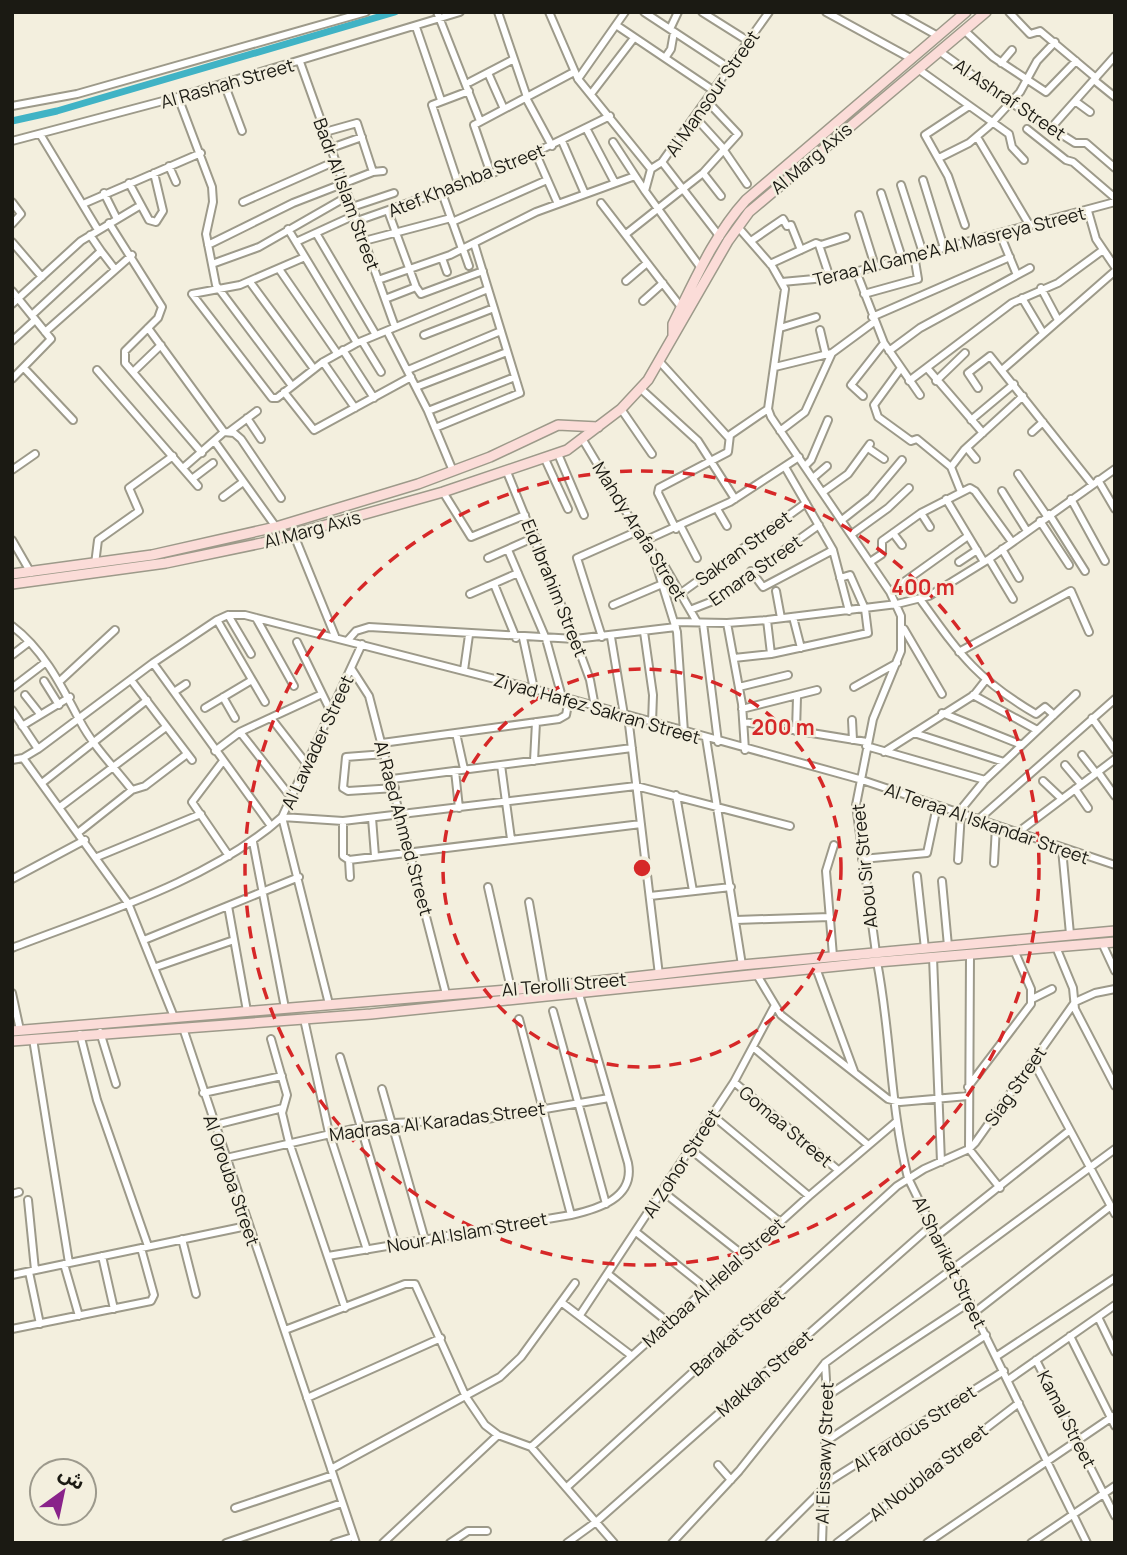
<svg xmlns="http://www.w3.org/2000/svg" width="1127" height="1555" font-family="Manrope,'Noto Sans Arabic',sans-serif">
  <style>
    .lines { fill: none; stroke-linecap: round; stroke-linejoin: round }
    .canal { stroke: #40b3c5; stroke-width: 7 }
    .street-casing { stroke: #9d9a8a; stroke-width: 10 }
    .secondary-casing { stroke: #9d9a8a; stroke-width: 12 }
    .street { stroke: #fff; stroke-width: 6 }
    .secondary { stroke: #fbdcd8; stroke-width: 9 }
    .ring { fill: none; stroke: #d62828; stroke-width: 3.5; stroke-dasharray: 12 9 }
    .labels { text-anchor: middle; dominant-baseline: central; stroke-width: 5; stroke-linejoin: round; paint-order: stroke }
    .street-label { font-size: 18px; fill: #1b1a13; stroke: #f3efde }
    .centre { fill: #d62828; stroke: #f3efde; stroke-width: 3.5 }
    .ring-label { font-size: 21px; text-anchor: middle; font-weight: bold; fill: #d62828; stroke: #f3efde; stroke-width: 5; stroke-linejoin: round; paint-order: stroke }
  </style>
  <rect width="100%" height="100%" fill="#f3efde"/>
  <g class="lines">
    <path class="canal" d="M12,121L57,111L395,12"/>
    <defs>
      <path id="street" d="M437,12L480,121
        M498,12L527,97
        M549,12L578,79L651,169L645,191L701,268
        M644,12L729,68
        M702,12L748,41
        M826,12L912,59
        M895,12L938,36
        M1009,12L1030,34L1040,31L1096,78
        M616,25L714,91
        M416,27L441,100
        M670,29L678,12
        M964,30L993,57L1046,92L1076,61
        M939,51L1010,102L1075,143H1086L1115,168
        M665,58L671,49L674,32
        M300,62L395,327
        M1001,63L1012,50
        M918,69L1009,134L1012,147L1024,160
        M488,73L504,109
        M578,79L625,12
        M1094,80L1115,97
        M470,82L514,59
        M224,83L242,131
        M591,94L634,38
        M178,97L212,187L213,202L206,234L216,285L292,386
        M526,98L552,146
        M1075,101L1090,112
        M12,106L77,94L366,12
        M695,117L724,149
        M586,128L615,183
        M1051,128L1115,56
        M1027,129L1066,160L1073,162L1115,198
        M40,134L98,230
        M977,137L1030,226
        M12,141L178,97L460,12
        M562,141L585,194
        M613,142L645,191
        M331,148L362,137
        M723,149L747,184
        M536,154L558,204
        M939,158L969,143L989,126L1020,92L1037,61L1055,42
        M662,162L720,237
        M169,166L176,182
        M651,169L662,162L769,12
        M373,172L383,171
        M703,173L721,196
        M491,174L474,125L574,72
        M923,180L944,248
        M129,183L149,220L156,222L163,211L154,173
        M901,185L923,253
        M459,186L432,105L469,91
        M104,193L117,219
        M442,193L462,249
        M881,193L902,258
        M12,202L21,214L12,224
        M243,202L336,161
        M601,203L681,307
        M83,204L201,153
        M352,207L394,193
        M388,211L416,287
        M1088,211L1096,239L1115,267
        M859,215L875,266
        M357,221L491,174L610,116
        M452,222L547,180
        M109,223L162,307L158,318L125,351V363L202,453
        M965,225L948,176L925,135L969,106
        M738,227L772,266L785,289L768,409L771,417L890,592L901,616V651L873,719L856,805L876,953
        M288,229L357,343
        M316,233L376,335
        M626,234L703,173L738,134L707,101
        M1000,234L1017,275
        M364,241L451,218
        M751,241L783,219L787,226L791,225L801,250
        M12,242L42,277
        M296,242L355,215
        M208,245L293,203L373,172L357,123L325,132
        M819,245L830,278
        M463,249L469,266
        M101,251L114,268
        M305,257L240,285L192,294L272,398H277L323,362L357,343L488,289
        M442,258L447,272
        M212,264L259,247L348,196
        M770,264L816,243L821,245L846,237
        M279,269L337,353
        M856,271L884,343L920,395
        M378,280L450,255L536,212L635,176
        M626,281L647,263
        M250,282L314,369
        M782,282L836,277L1115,202
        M1041,288L1058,320
        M12,291L51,339L12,379
        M864,294L918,279L914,255
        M1022,298L1043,333
        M385,299L416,287L421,294L483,271
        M643,301L663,283
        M12,304L81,241L141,205
        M32,315L101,251L90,235
        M872,317L1010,257
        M148,328L224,432L183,468
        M780,328L816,317
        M820,330L826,355
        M387,331L428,411L453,471
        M45,332L132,255
        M424,335L494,308
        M12,341L35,320
        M362,341L381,372
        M343,350L374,398
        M889,351L920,328L1030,268
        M323,362L355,408
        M660,362L729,438
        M775,367L832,353L874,322
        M24,368L73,420
        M901,368L874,405L878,417L911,441L917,439L951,467L961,492
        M927,368L983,433
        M97,370L198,486
        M408,370L501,331
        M1002,370L1115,271
        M133,372L161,345
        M909,381L1012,303L1058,283L1103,250
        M936,381L965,353
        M416,387L507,352
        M978,388L968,373L990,356L1092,484
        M641,389L698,441L735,499
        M284,392L314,430L411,377
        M863,396L851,385L884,343
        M621,409L652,454
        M428,411L515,377
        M247,418L261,439
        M971,420L1014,384
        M435,428L520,393L474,243
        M780,431L805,412L832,353
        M224,432L234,433L241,439L281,498
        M229,432L257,411
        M1032,432L1043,422
        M583,440L646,545L664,565L697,622
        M215,442L276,527
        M868,448L884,459
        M967,448L976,459
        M558,454L584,515
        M545,459L568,509
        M805,466L811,460L828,420
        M785,467L833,550L849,611
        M951,467L964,450L1023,396
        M12,470L35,454
        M507,472L575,639L590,680L595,707
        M1018,474L1047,516
        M813,478L827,466
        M192,479L213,463
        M1098,480L1115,509
        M1002,491L1027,531
        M443,492L471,537L525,515
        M823,492L848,474L870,444
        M223,497L243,482
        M946,499L984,562
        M1071,499L1105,561
        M717,509L727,526
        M921,513L930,527
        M1049,514L1085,571
        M842,520L871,497L902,460
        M1040,521L1069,565
        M681,527L697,558
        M676,529L658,493L659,488L728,452L730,435L768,409
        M893,533L902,545
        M852,534L888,508L909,488
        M294,535L335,636
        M12,540L31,573
        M644,541L730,502L799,457
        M1002,549L1019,578
        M508,550L546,639L562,697
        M652,551L677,632L684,732
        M488,558L535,537
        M989,559L1013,599
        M870,562L882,554V541L921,513L970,488L975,491L1012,542
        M959,562L977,550
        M95,564L98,540L139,511L129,488L173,456
        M751,571L763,587L833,550
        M494,584L516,638
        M776,591L781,618
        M890,592L968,536
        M681,593L806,503
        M470,594L518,573
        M920,599C959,653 976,679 1036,714L1045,707L1054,715
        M613,605L660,585
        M690,610L713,601L819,525
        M228,615L251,654
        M793,617L801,648
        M256,618L294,686
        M217,620L265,702
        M767,620L771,654
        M674,622L727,623L767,620L897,604L929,596L989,559L1115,469
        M703,623L718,742
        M727,623L742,704L745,750
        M12,626C44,650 62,687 80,721C93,746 115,768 132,790
        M904,629L942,694
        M644,632L653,695L652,723
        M602,637L577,558L638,531
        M611,637L624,715
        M523,638L534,689
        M348,640L356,631L369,627L575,639L676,627
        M297,642L331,712
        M959,652L1071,591L1089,632
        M12,655L29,642
        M734,658L771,654L868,633L865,609L850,575L840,578
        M153,663L271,826
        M351,668L369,696L446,994
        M464,670L469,635
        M131,680L192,760
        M44,681L59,705
        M60,681L115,630
        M739,687L788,675
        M854,687L897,663
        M12,688L46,662
        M174,692L186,684
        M25,695L40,714
        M973,695L1037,730
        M223,697L235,718
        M205,708L252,680
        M742,709L817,690
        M12,710L38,749
        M942,713L1022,745
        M628,716L659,975
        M271,718L306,763
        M1092,718L1115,750
        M852,720L853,740
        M744,722L867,742
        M22,726L70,697
        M796,731L797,697
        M240,732L290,796
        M456,733L464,769
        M914,733L1004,762
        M706,738L742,965
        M382,743L559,719L566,715L569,699
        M866,746L985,780
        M215,751L240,732L322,694
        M884,752L974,695L985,681
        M385,754L346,757L343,788L348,791L395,788
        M1082,755L1096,773
        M23,758L128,903L174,1017
        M12,760L23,758L38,749L153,663L217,620L228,615H245L534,689L859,779L1115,865
        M223,761L192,802L229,856
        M534,761L536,722
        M501,765L511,839
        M1065,765L1081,784
        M455,771L459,808
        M1098,772L1115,796
        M392,779L632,748
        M1043,781L1062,799
        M42,783L147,700
        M1075,789L1088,808
        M676,795L693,891
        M60,807L166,727
        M958,813L985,780L1076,694
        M372,818L375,856
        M979,819L1115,699
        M343,821V856L349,860L641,824
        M79,832L132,790L145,786L187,754
        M1017,833L1115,759
        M253,842L285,1008
        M1062,849L1070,934
        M97,857L201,814
        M862,859L927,853L937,806
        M349,860L350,877
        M958,860L961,813
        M994,863L996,826
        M917,876L925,949
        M12,879L85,840
        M942,881L948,946
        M488,887L511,989
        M650,896L731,887
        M529,902L544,987
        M228,906L247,1011
        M736,920L830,917
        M144,940L299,877
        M1102,943L1115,971
        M1056,947L1073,988L1075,1009L1115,1086
        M12,948C100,914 212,880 282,817L343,821L636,786L790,826
        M970,955L969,1149L1000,1188
        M833,956L826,871L834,845
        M933,957L941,1162
        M877,962C891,1033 890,1107 908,1178L1087,1543
        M156,967L234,940
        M816,968L854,1071
        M757,975L781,1015L888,1099L900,1102L968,1096
        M12,993L20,1030
        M1032,999L1052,989
        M329,1004L282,817L362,644
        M553,1011L606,1204
        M304,1019L329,1133L367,1250
        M519,1019L571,1215
        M183,1028L356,1543
        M100,1032L116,1084
        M80,1034L97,1100L148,1246
        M33,1039L69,1263
        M271,1039L287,1095L282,1113L289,1142L345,1308
        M753,1047L867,1144
        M340,1057L396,1245
        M1033,1061L1115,1214
        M734,1082L838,1170
        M968,1087L1031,1004V989L1014,950
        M382,1089L425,1240
        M203,1093L282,1076
        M712,1115L809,1196
        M215,1125L283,1108
        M690,1149L780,1222
        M226,1158L361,1127L393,1123L487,1119L609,1098
        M662,1191L743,1255
        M12,1194L19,1192
        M28,1200L35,1270
        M636,1232L706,1288
        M937,1236L1070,1130
        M182,1239L196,1294
        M102,1256L114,1309
        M328,1256L571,1215C598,1209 635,1198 628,1163L579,994
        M64,1264L79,1316
        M29,1272L40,1324
        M608,1274L668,1322
        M12,1275L247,1226
        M561,1302L632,1356
        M975,1312L1111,1206
        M580,1315L734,1082L774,1007
        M1098,1317L1115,1352
        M12,1329L151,1301L154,1295L141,1248
        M285,1330L405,1284H415L466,1397L485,1425L498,1435L531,1447L614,1543
        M1070,1336L1115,1426
        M997,1356L1115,1278
        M1036,1360L1115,1516
        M1008,1380L1115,1305
        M827,1396L970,1302
        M307,1398L441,1338
        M825,1442L986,1335
        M531,1447L809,1196L897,1121
        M718,1465L731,1480
        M331,1469L500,1377L521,1357L575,1283
        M823,1485L1004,1371
        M567,1487L897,1186L924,1169L969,1149L975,1143L1075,1002L1095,993L1115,989
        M235,1508L333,1475
        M226,1543L342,1503
        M334,1543L353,1537
        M383,1543L498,1435
        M450,1543L468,1531H487
        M567,1543L596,1522L932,1225
        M672,1543L739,1471L825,1363L1115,1149
        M769,1543L822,1490
        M822,1543L827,1396L825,1363
        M837,1543L1019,1403
        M927,1543L1115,1415
        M1031,1543L1115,1486"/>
      <path id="secondary" d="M673,335V324C694,282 714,235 746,200L966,12
        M12,574L152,555L276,527L418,484L490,457L558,425L598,427
        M12,584L166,563L262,543L443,492L567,450L621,409L648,380L728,241L749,212L986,12
        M12,1031L544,987L742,965L1115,931
        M12,1041L371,1014L877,962L1115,942"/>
    </defs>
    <use href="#street" class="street-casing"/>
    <use href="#secondary" class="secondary-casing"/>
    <use href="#street" class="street"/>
    <use href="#secondary" class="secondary"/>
  </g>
  <g class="ring">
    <circle cx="642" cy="868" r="199"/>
    <circle cx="642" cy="868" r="397"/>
  </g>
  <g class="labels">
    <g class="street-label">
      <text transform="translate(227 83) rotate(-16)">Al Rashah Street</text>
      <text transform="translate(712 93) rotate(-55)">Al Mansour Street</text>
      <text transform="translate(1010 99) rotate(34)">Al Ashraf Street</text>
      <text transform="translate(811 158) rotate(-40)">Al Marg Axis</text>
      <text transform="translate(466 180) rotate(-22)">Atef Khashba Street</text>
      <text transform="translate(347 194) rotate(70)">Badr Al Islam Street</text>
      <text transform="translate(949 246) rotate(-14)">Teraa Al Game'A Al Masreya Street</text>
      <text transform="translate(312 529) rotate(-15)">Al Marg Axis</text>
      <text transform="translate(640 531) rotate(58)">Mahdy Arafa Street</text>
      <text transform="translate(743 548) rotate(-36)">Sakran Street</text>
      <text transform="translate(755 570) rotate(-35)">Emara Street</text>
      <text transform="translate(555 588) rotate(68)">Eid Ibrahim Street</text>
      <text transform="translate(597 708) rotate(16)">Ziyad Hafez Sakran Street</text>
      <text transform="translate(317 742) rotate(-65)">Al Lawader Street</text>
      <text transform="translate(987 823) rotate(19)">Al Teraa Al Iskandar Street</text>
      <text transform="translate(404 828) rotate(75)">Al Raed Ahmed Street</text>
      <text transform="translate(864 866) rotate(-96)">Abou Sir Street</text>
      <text transform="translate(564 984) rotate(-5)">Al Terolli Street</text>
      <text transform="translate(1015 1086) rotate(-55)">Siag Street</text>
      <text transform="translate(437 1121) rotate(-7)">Madrasa Al Karadas Street</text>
      <text transform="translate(786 1126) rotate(40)">Gomaa Street</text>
      <text transform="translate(681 1163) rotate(-57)">Al Zohor Street</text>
      <text transform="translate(232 1180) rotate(71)">Al Orouba Street</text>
      <text transform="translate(467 1232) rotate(-10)">Nour Al Islam Street</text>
      <text transform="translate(950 1262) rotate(64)">Al Sharikat Street</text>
      <text transform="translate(713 1282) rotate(-42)">Matbaa Al Helal Street</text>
      <text transform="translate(737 1332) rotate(-42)">Barakat Street</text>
      <text transform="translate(764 1373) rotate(-41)">Makkah Street</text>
      <text transform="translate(1067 1419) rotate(63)">Kamal Street</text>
      <text transform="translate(914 1428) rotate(-33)">Al Fardous Street</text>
      <text transform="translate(824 1453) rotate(-88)">Al Eissawy Street</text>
      <text transform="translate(928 1472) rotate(-38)">Al Noublaa Street</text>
    </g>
  </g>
  <circle cx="642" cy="868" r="10" class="centre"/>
  <g class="ring-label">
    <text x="923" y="595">400 m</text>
    <text x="783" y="735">200 m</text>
  </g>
  <rect width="1127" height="1555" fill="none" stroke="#1b1a13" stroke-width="28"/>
  <g transform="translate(63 1492) rotate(33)"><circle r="33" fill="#f3efde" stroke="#9d9a8d" stroke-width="2"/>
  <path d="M0-5L12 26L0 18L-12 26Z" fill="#89238a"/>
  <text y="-10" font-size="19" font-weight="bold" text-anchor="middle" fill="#1b1a13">ش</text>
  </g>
</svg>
